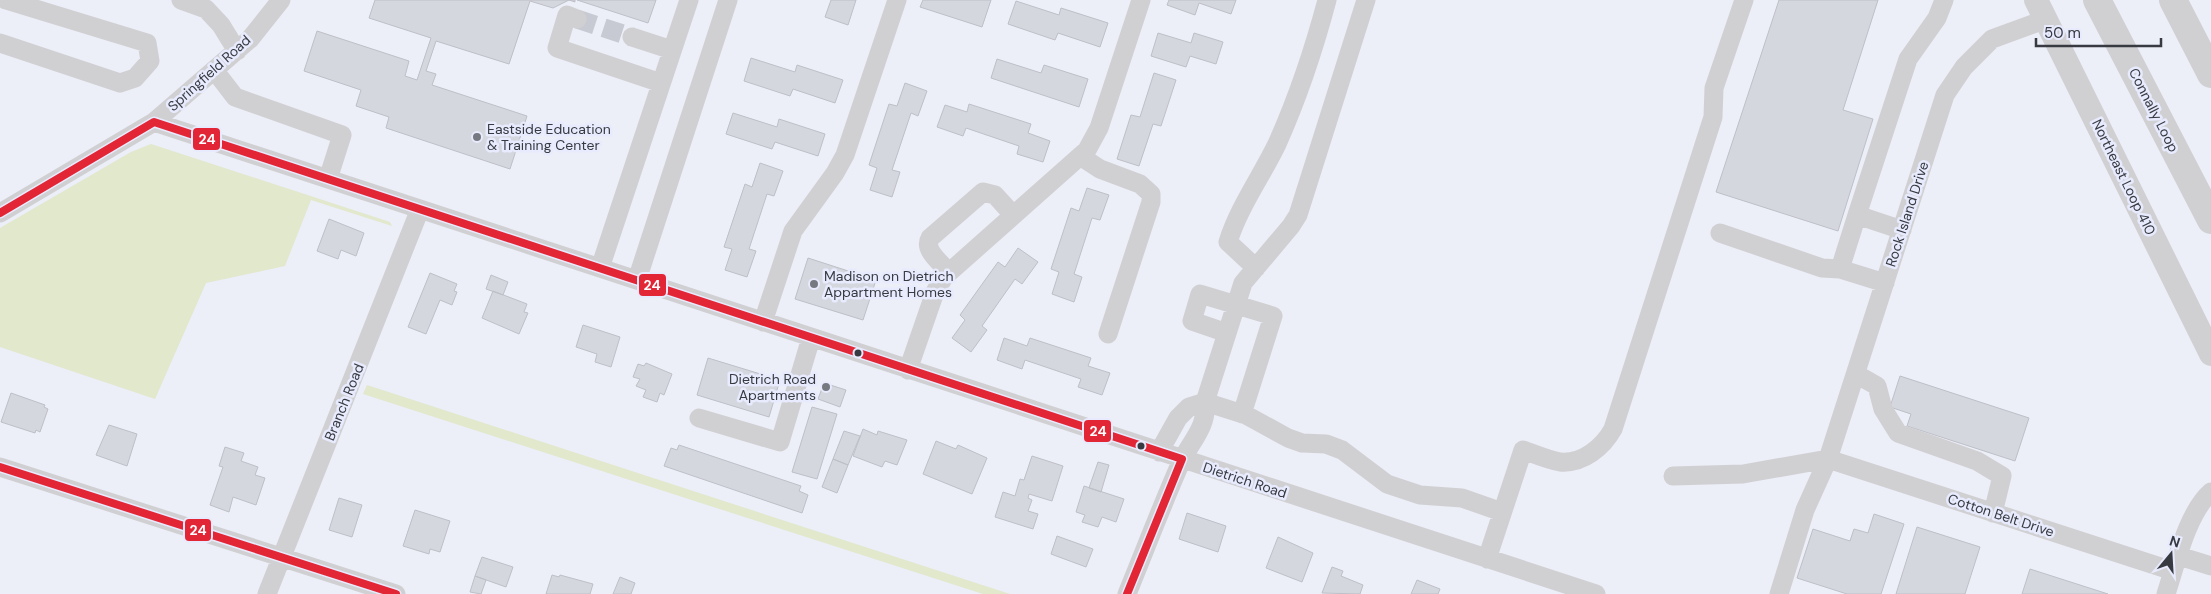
<svg xmlns="http://www.w3.org/2000/svg" width="2211" height="594" font-family="'DM Sans',sans-serif">
  <style>
    .green { fill: #e1e8cb }
    .building { fill: #d5d7df; stroke: #bebfc7 }
    .lines { fill: none; stroke-linecap: round; stroke-linejoin: round }
    .minor-tunnel { stroke: #c8cad3; stroke-width: 19; stroke-dasharray: 19 9; stroke-linecap: butt }
    .minor { stroke: #d0d0d3; stroke-width: 19 }
    .major { stroke: #d0d0d3; stroke-width: 24 }
    .highway { stroke: #d0d0d3; stroke-width: 28 }
    .bus-1-casing { stroke: #e7ebfd; stroke-width: 11 }
    .bus-1 { stroke: #e32636; stroke-width: 8 }
    .poi-dot { fill: #777981; stroke: #e7ebfd; stroke-width: 2 }
    .bus-dot { fill: #383a41; stroke: #e7ebfd; stroke-width: 2 }
    .labels { text-anchor: middle; dominant-baseline: central; stroke-width: 5; stroke-linejoin: round; paint-order: stroke }
    .street-label { font-size: 14px; fill: #383a41; stroke: #e7ebfd }
    .poi-label { font-size: 14px; fill: #383a41; stroke: #e7ebfd; text-anchor: start }
    .line-badge { stroke: #e7ebfd; stroke-width: 2 }
    .badge-label { font-size: 14px; text-anchor: middle; font-weight: bold; fill: #fff }
  </style>
  <rect width="100%" height="100%" fill="#eceef8"/>
  <path class="green" d="M151,144L390,222L392,226L311,200L285,266L206,283L155,399L0,347V228L131,152Z
    M367,385L1010,594H983L363,394Z"/>
  <path class="building" d="M375,0H575V2L569,0L553,8L530,1L509,64L436,41L426,71L436,74L432,85L527,116L510,169L386,128L389,117L356,106L361,90L304,71L317,31L409,61L405,76L417,80L431,38L369,18Z
    M577,0H656L648,23Z
    M831,0H856L848,25L825,17Z
    M923,0H991L982,27L920,7Z
    M1169,0H1236L1231,14L1199,3L1195,15L1167,5Z
    M1779,0H1878L1843,110L1873,119L1838,231L1716,192Z
    M1016,1L1059,15L1061,8L1108,23L1100,47L1058,33L1055,40L1008,24Z
    M1158,33L1191,43L1194,33L1223,42L1216,64L1190,56L1186,67L1151,56Z
    M751,58L795,72L797,65L843,80L835,103L793,89L790,96L744,81Z
    M997,59L1041,73L1044,65L1088,79L1079,107L991,78Z
    M1154,73L1176,80L1161,126L1153,124L1139,166L1117,159L1131,115L1140,117Z
    M905,83L927,91L918,116L911,113L892,170L900,172L892,197L870,190L877,168L869,165L889,104L897,106Z
    M969,104L1031,124L1028,133L1050,141L1043,162L1017,154L1019,146L966,128L963,136L937,127L945,105L967,112Z
    M733,113L777,127L779,119L825,134L818,156L775,142L772,149L726,134Z
    M760,163L783,171L774,196L767,194L749,249L756,251L747,277L725,270L732,249L724,247L745,184L752,187Z
    M1087,188L1109,195L1100,220L1092,218L1074,274L1082,277L1074,302L1052,294L1059,272L1051,269L1071,208L1079,211Z
    M329,219L364,233L356,256L341,250L338,259L317,251Z
    M1018,248L1038,262L1022,284L1015,279L982,326L987,330L971,352L952,338L965,320L960,315L998,262L1005,267Z
    M808,258L876,280L863,320L795,299Z
    M430,273L457,284L454,291L457,292L452,305L440,300L426,334L408,327Z
    M491,275L508,282L503,295L486,289Z
    M493,291L527,304L524,312L528,313L519,334L482,318Z
    M583,325L620,337L611,367L595,362L597,354L576,347Z
    M1004,338L1027,346L1030,338L1091,358L1088,366L1110,373L1102,395L1078,387L1081,379L1025,360L1022,369L997,360Z
    M708,358L780,380L769,417L697,395Z
    M646,363L672,374L664,395L660,393L657,402L643,397L646,390L636,386L640,379L633,377L638,364L644,366Z
    M1900,376L2029,418L2015,461L1907,426L1911,414L1890,407Z
    M824,383L846,390L840,407L818,399Z
    M11,393L45,405L44,407L48,409L40,432L36,430L35,433L1,422Z
    M812,407L837,414L817,479L792,472Z
    M109,425L137,434L127,466L96,455Z
    M863,429L877,435L878,431L907,440L897,465L885,461L882,467L853,456Z
    M844,431L860,436L848,465L833,459Z
    M936,441L956,449L958,445L987,458L972,494L923,474Z
    M679,445L801,486L799,491L808,495L802,513L664,466L671,448L677,450Z
    M225,447L244,453L241,461L258,467L255,475L265,478L256,505L233,497L229,512L210,505L223,467L219,466Z
    M1032,456L1063,466L1052,501L1029,494L1028,498L1032,500L1028,511L1038,514L1033,529L995,517L1003,492L1015,496L1020,479L1024,480Z
    M833,459L848,465L837,493L822,487Z
    M1098,462L1109,465L1101,492L1089,488Z
    M1084,486L1124,499L1116,522L1102,517L1098,527L1082,522L1085,515L1076,512Z
    M339,498L362,505L352,537L329,530Z
    M415,510L450,521L440,552L430,549L429,554L403,546Z
    M1187,513L1226,526L1218,552L1179,539Z
    M1874,514L1904,524L1881,594H1847L1797,578L1813,529L1850,541L1854,529L1868,533Z
    M1917,527L1980,547L1965,594H1896Z
    M1057,536L1093,549L1086,567L1051,554Z
    M1278,537L1313,553L1302,582L1266,568Z
    M482,557L513,567L506,587L475,576Z
    M1332,567L1343,571L1341,576L1363,585L1360,594L1322,593Z
    M2030,569L2108,594H2022Z
    M552,575L559,577L560,575L593,584L590,594H546Z
    M475,576L486,580L481,594L470,592Z
    M620,577L635,583L631,594H613Z
    M1417,580L1440,589L1438,594H1411Z"/>
  <g class="lines">
    <path class="minor-tunnel" d="M577,19L632,37"/>
    <path class="minor" d="M181,0L206,9L221,25L237,51
      M577,19L567,15L557,48L661,83
      M632,37L672,50
      M0,43L120,83L135,78L150,61L147,43L6,0
      M215,71L235,97L342,135L328,179
      M154,122L1596,594
      M1080,156L1100,169L1140,184L1151,194V202L1108,334
      M0,213L154,122L250,39L281,0
      M1857,215L1840,269L1885,283
      M1902,230L1857,215L1908,59L1937,18L1944,0
      M1720,233L1822,268L1840,269
      M600,268L689,0
      M1256,268L1228,242C1239,207 1261,177 1277,144C1298,97 1314,49 1327,0
      M949,272C941,263 923,250 930,238L983,192L995,195L1013,215
      M637,280L728,0
      M763,322L793,231L835,173L845,155L897,0
      M1227,333L1192,321L1200,294L1273,316L1242,414
      M908,370L935,292L944,277L1087,150L1099,128L1141,0
      M1856,374L1877,386L1883,409L1898,433L1977,461L2002,476L1993,513
      M699,418L780,442L811,338
      M1159,452L1178,418L1189,407L1205,402L1246,415L1288,438L1302,443L1326,444L1342,450L1387,484L1420,495L1462,498L1502,512
      M0,467L396,594
      M1673,476L1743,474L1828,459L2173,571
      M2179,556L2211,566
      M1487,559L1523,450C1534,454 1548,460 1560,462C1583,464 1603,447 1613,429L1713,117L1714,88L1744,0
      M267,594L420,209
      M1127,594C1145,550 1162,505 1181,462C1191,441 1208,426 1205,402L1243,283L1291,226L1298,215L1366,0
      M1779,594L1805,510L1828,459L1945,95L1964,67L1992,39L2047,19
      M2166,594C2176,564 2187,513 2211,492"/>
    <path class="major" d="M2036,0L2211,354"/>
    <path class="highway" d="M2097,0L2211,220
      M2173,0L2211,74"/>
    <defs>
      <path id="bus-1" d="M0,213L154,122L1182,459L1127,594
        M0,467L396,594"/>
    </defs>
    <use href="#bus-1" class="bus-1-casing"/>
    <use href="#bus-1" class="bus-1"/>
  </g>
  <g class="poi-dot">
    <circle cx="477" cy="137" r="5"/>
    <circle cx="814" cy="284" r="5"/>
    <circle cx="826" cy="387" r="5"/>
  </g>
  <g class="bus-dot">
    <circle cx="858" cy="353" r="4.5"/>
    <circle cx="1141" cy="446" r="4.5"/>
  </g>
  <g class="labels">
    <g class="street-label">
      <text transform="translate(209 73) rotate(-42)">Springfield Road</text>
      <text transform="translate(2154 110) rotate(63)">Connally Loop</text>
      <text transform="translate(2124 177) rotate(64)">Northeast Loop 410</text>
      <text transform="translate(1907 214) rotate(-72)">Rock Island Drive</text>
      <text transform="translate(344 402) rotate(-68)">Branch Road</text>
      <text transform="translate(1245 480) rotate(18)">Dietrich Road</text>
      <text transform="translate(2001 515) rotate(18)">Cotton Belt Drive</text>
    </g>
    <g class="poi-label">
      <text x="487" y="129">Eastside Education<tspan x="487" dy="16">&amp; Training Center</tspan></text>
      <text x="824" y="276">Madison on Dietrich<tspan x="824" dy="16">Appartment Homes</tspan></text>
      <text x="816" y="379" text-anchor="end">Dietrich Road<tspan x="816" dy="16">Apartments</tspan></text>
    </g>
  </g>
  <g class="line-badge">
    <rect x="192" y="127" width="29" height="24" rx="5" fill="#e32636"/>
    <rect x="638" y="273" width="29" height="24" rx="5" fill="#e32636"/>
    <rect x="1083" y="419" width="29" height="24" rx="5" fill="#e32636"/>
    <rect x="184" y="518" width="28" height="24" rx="5" fill="#e32636"/>
  </g>
  <g class="badge-label">
    <text x="207" y="144">24</text>
    <text x="652" y="290">24</text>
    <text x="1098" y="436">24</text>
    <text x="198" y="535">24</text>
  </g>
  <g transform="translate(2171 554) rotate(18)" stroke="#e7ebfd" stroke-width="4" paint-order="stroke">
  <path d="M0-4L9 19L0 12L-9 19Z" fill="#383a41"/>
  <text y="-8" font-size="14" font-weight="bold" text-anchor="middle" fill="#383a41">N</text>
  </g>
  <path d="M2036 38v8h125v-8" fill="none" stroke="#383a41" stroke-width="2.5"/>
  <text x="2044" y="38" font-size="15" fill="#383a41" stroke="#e7ebfd" stroke-width="4" paint-order="stroke">50 m</text>
</svg>
